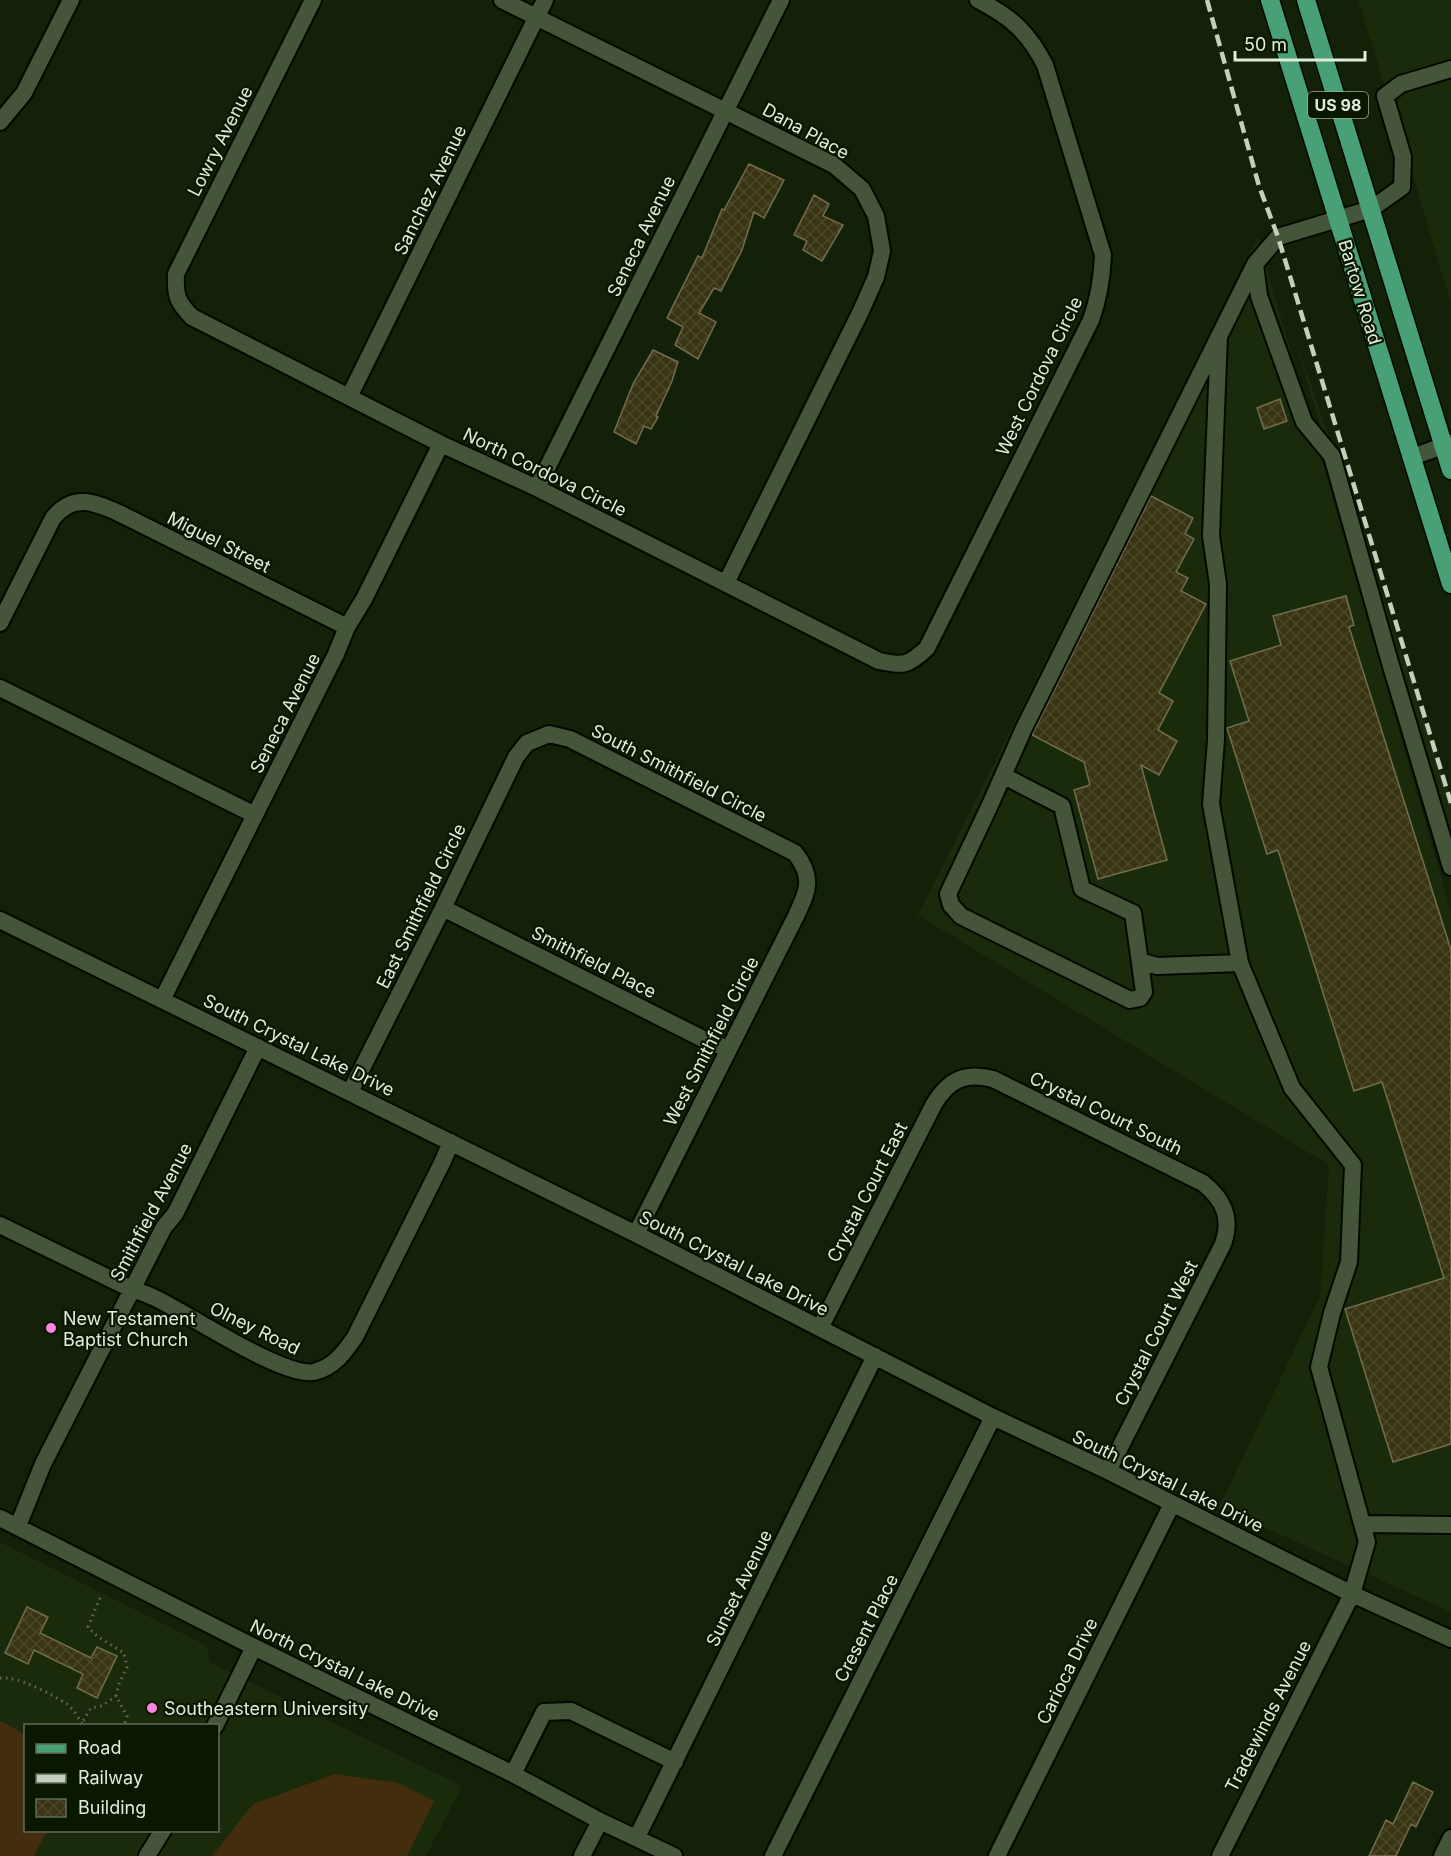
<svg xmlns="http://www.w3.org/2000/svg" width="1451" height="1856" font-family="Inter,sans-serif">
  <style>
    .built { fill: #1a2b0b; fill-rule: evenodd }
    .grass { fill: #442c0e }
    .building { fill: url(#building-cross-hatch); stroke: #726e4d; stroke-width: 1.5 }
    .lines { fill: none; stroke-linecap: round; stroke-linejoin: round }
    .minor-casing { stroke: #020a00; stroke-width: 20 }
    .major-casing { stroke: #020a00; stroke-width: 21 }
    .path { stroke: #616d57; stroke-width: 3; stroke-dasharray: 1.5 4.5; stroke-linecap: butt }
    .minor { stroke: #45553a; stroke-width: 16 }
    .major { stroke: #47a076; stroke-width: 18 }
    .rail { stroke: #c5cfbd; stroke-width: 4.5; stroke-dasharray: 12 6; stroke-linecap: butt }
    .poi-dot { fill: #fc86e4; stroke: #0a1701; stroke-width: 2 }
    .labels { text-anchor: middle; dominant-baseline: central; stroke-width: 4.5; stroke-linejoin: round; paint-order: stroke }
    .shield { fill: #0a1701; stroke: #a1ac9a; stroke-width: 1.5 }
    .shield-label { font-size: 16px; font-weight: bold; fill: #e2ecdb }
    .street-label { font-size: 18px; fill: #e2ecdb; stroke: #0a1701 }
    .poi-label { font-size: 18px; fill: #e2ecdb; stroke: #0a1701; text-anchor: start }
  </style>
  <defs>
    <pattern id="building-cross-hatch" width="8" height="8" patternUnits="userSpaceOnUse" patternTransform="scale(1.5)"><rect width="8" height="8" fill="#393413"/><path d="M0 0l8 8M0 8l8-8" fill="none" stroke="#4c482a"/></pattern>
  </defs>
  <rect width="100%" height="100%" fill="#132108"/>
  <path class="built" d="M1358,0H1451V304L1413,176Z
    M1258,237L1451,912V1612L1219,1507L1320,1296L1329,1165L918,915Z
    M1294,334L1451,799V882Z
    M0,1542L206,1645L210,1662L462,1786L426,1856H0ZM26,1726H218V1830H26Z"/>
  <path class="grass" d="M0,1721L25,1734L26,1830L47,1831L34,1856H0Z
    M335,1774L398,1783L434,1801L407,1856H212L253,1804Z"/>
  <path class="building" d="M749,164L784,180L764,218L754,212L742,250L721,291L714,288L699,313L716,322L698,359L675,345L683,327L667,318L698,256L702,258L722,209L724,210Z
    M814,195L829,204L823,216L843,225L822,261L803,250L807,241L794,235Z
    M653,350L678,362L672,381L656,416L658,417L651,429L644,426L636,444L614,432L633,384Z
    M1280,399L1287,421L1264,429L1257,408Z
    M1151,496L1193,518L1185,534L1194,539L1176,572L1188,578L1181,591L1206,604L1159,693L1173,701L1158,730L1177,741L1159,775L1141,765L1167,860L1098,879L1074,790L1090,785L1084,762L1032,735Z
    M1346,596L1354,625L1349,627L1451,950V1444L1393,1462L1345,1309L1444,1278L1382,1082L1354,1091L1278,850L1267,854L1227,728L1249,721L1230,661L1281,645L1273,616Z
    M27,1607L48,1617L40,1633L91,1658L97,1647L117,1656L97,1698L77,1688L83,1674L34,1650L28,1664L5,1653Z
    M1413,1782L1433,1792L1416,1827L1411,1824L1396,1856H1369L1386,1820L1393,1824Z"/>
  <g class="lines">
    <defs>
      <path id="minor" d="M313,0L176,274C175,295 177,302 192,317L441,444L537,488L879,661C904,666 908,666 927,648L1091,320C1099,298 1102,278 1103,255L1045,65C1028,32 1011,17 978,0
        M502,0L834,165L862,189L876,216L882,251L876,277L861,311L726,583
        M0,122L24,93L71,0
        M1255,264L1259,296L1304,422L1332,456L1389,659L1451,867
        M1219,336L1211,536L1218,584L1216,740L1211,804L1240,963L1292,1088L1353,1165L1349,1262L1332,1313L1319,1367L1367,1542L1352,1594L1220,1856
        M349,397L545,0
        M1412,457L1451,443
        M537,488L781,0
        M0,623L53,518C74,492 96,503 121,514L347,627
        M0,688L255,815
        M1004,776L1062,806L1082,889L1133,913L1144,992L1140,998L1130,1000L961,916L951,905L948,894L990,805L1024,728L1255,264L1278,237L1371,209L1402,187L1403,157L1385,96L1401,84L1451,69
        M443,908L705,1040L728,1049
        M0,920L636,1234L993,1417L1108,1471L1352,1594L1451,1639
        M1140,961L1157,966L1240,963
        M162,1000L336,654L347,627L364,599L441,444
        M350,1092L443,908L516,757L527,743L549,734L570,739L795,853C814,877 808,891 796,916L636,1234
        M0,1225L131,1289C139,1291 146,1294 153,1297C186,1312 283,1378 314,1372C334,1367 344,1353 355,1337L442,1163L451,1142
        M820,1328L934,1104C949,1079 966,1072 993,1079L1203,1183C1224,1200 1232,1218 1223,1244L1108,1471
        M0,1518L254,1647L511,1773L600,1821L674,1856
        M1362,1524L1451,1525
        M18,1526L43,1464L164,1227L175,1214L258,1047
        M215,1726L254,1647
        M513,1774L544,1712L571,1711L675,1762
        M637,1837L875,1356
        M147,1856L163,1830
        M582,1856L600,1821
        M773,1856L993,1417
        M997,1856L1172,1504
        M1442,1856L1451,1838"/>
      <path id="major" d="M1270,0L1451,584
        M1306,0L1451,470"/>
    </defs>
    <use href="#minor" class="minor-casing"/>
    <use href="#major" class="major-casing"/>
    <path class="path" d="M100,1598L88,1627L97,1636L124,1653L127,1667L119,1684L116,1696L127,1716L124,1726
      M0,1678C18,1676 51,1694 67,1704C73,1709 78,1717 82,1723
      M83,1726L82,1723L91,1708L102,1706L116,1696"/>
    <use href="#minor" class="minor"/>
    <use href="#major" class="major"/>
    <path class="rail" d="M1207,0L1259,186L1278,237L1451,803"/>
  </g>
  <g class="poi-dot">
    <circle cx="51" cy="1328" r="6"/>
    <circle cx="152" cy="1708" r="6"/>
  </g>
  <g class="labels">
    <rect class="shield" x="1308" y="92" width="60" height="26" rx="4.5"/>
    <g class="shield-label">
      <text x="1338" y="105">US 98</text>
    </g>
    <g class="street-label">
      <text transform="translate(806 131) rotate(29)">Dana Place</text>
      <text transform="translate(220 141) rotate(-63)">Lowry Avenue</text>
      <text transform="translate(430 190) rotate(-64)">Sanchez Avenue</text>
      <text transform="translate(641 236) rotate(-64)">Seneca Avenue</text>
      <text transform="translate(1360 292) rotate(73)">Bartow Road</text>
      <text transform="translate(1039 376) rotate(-64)">West Cordova Circle</text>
      <text transform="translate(545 472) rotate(26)">North Cordova Circle</text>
      <text transform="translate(219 542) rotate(27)">Miguel Street</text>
      <text transform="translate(285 713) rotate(-63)">Seneca Avenue</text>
      <text transform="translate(679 773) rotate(27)">South Smithfield Circle</text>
      <text transform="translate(421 906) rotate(-64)">East Smithfield Circle</text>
      <text transform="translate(594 962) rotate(27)">Smithfield Place</text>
      <text transform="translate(711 1041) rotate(-63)">West Smithfield Circle</text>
      <text transform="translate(299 1045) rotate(26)">South Crystal Lake Drive</text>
      <text transform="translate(1106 1113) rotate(26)">Crystal Court South</text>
      <text transform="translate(867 1192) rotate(-63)">Crystal Court East</text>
      <text transform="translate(151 1212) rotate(-62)">Smithfield Avenue</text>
      <text transform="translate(734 1263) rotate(27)">South Crystal Lake Drive</text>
      <text transform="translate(255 1328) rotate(26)">Olney Road</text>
      <text transform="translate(1156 1333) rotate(-63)">Crystal Court West</text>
      <text transform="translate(1168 1481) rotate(26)">South Crystal Lake Drive</text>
      <text transform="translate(739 1588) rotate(-64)">Sunset Avenue</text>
      <text transform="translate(866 1628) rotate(-63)">Cresent Place</text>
      <text transform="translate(345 1670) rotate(26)">North Crystal Lake Drive</text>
      <text transform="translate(1067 1671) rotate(-64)">Carioca Drive</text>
      <text transform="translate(1268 1716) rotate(-63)">Tradewinds Avenue</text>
    </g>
    <g class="poi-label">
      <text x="63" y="1318">New Testament<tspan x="63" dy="21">Baptist Church</tspan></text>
      <text x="164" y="1708">Southeastern University</text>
    </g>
  </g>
  <rect x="24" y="1724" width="195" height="108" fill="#0a1701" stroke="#606c58" stroke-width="1.5"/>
  <rect x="36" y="1744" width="30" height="9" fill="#47a076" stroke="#606c58" stroke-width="1.5"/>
  <text x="78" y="1754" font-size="18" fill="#e2ecdb">Road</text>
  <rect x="36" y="1774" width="30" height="9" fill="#c5cfbd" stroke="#606c58" stroke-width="1.5"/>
  <text x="78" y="1784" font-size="18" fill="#e2ecdb">Railway</text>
  <rect x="36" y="1799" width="30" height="18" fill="url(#building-cross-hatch)" stroke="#606c58" stroke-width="1.5"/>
  <text x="78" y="1814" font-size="18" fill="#e2ecdb">Building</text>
  <path d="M1235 51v9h130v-9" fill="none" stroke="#e2ecdb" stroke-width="3"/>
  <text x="1244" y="51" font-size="18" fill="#e2ecdb" stroke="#0a1701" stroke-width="4.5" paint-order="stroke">50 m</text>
</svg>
